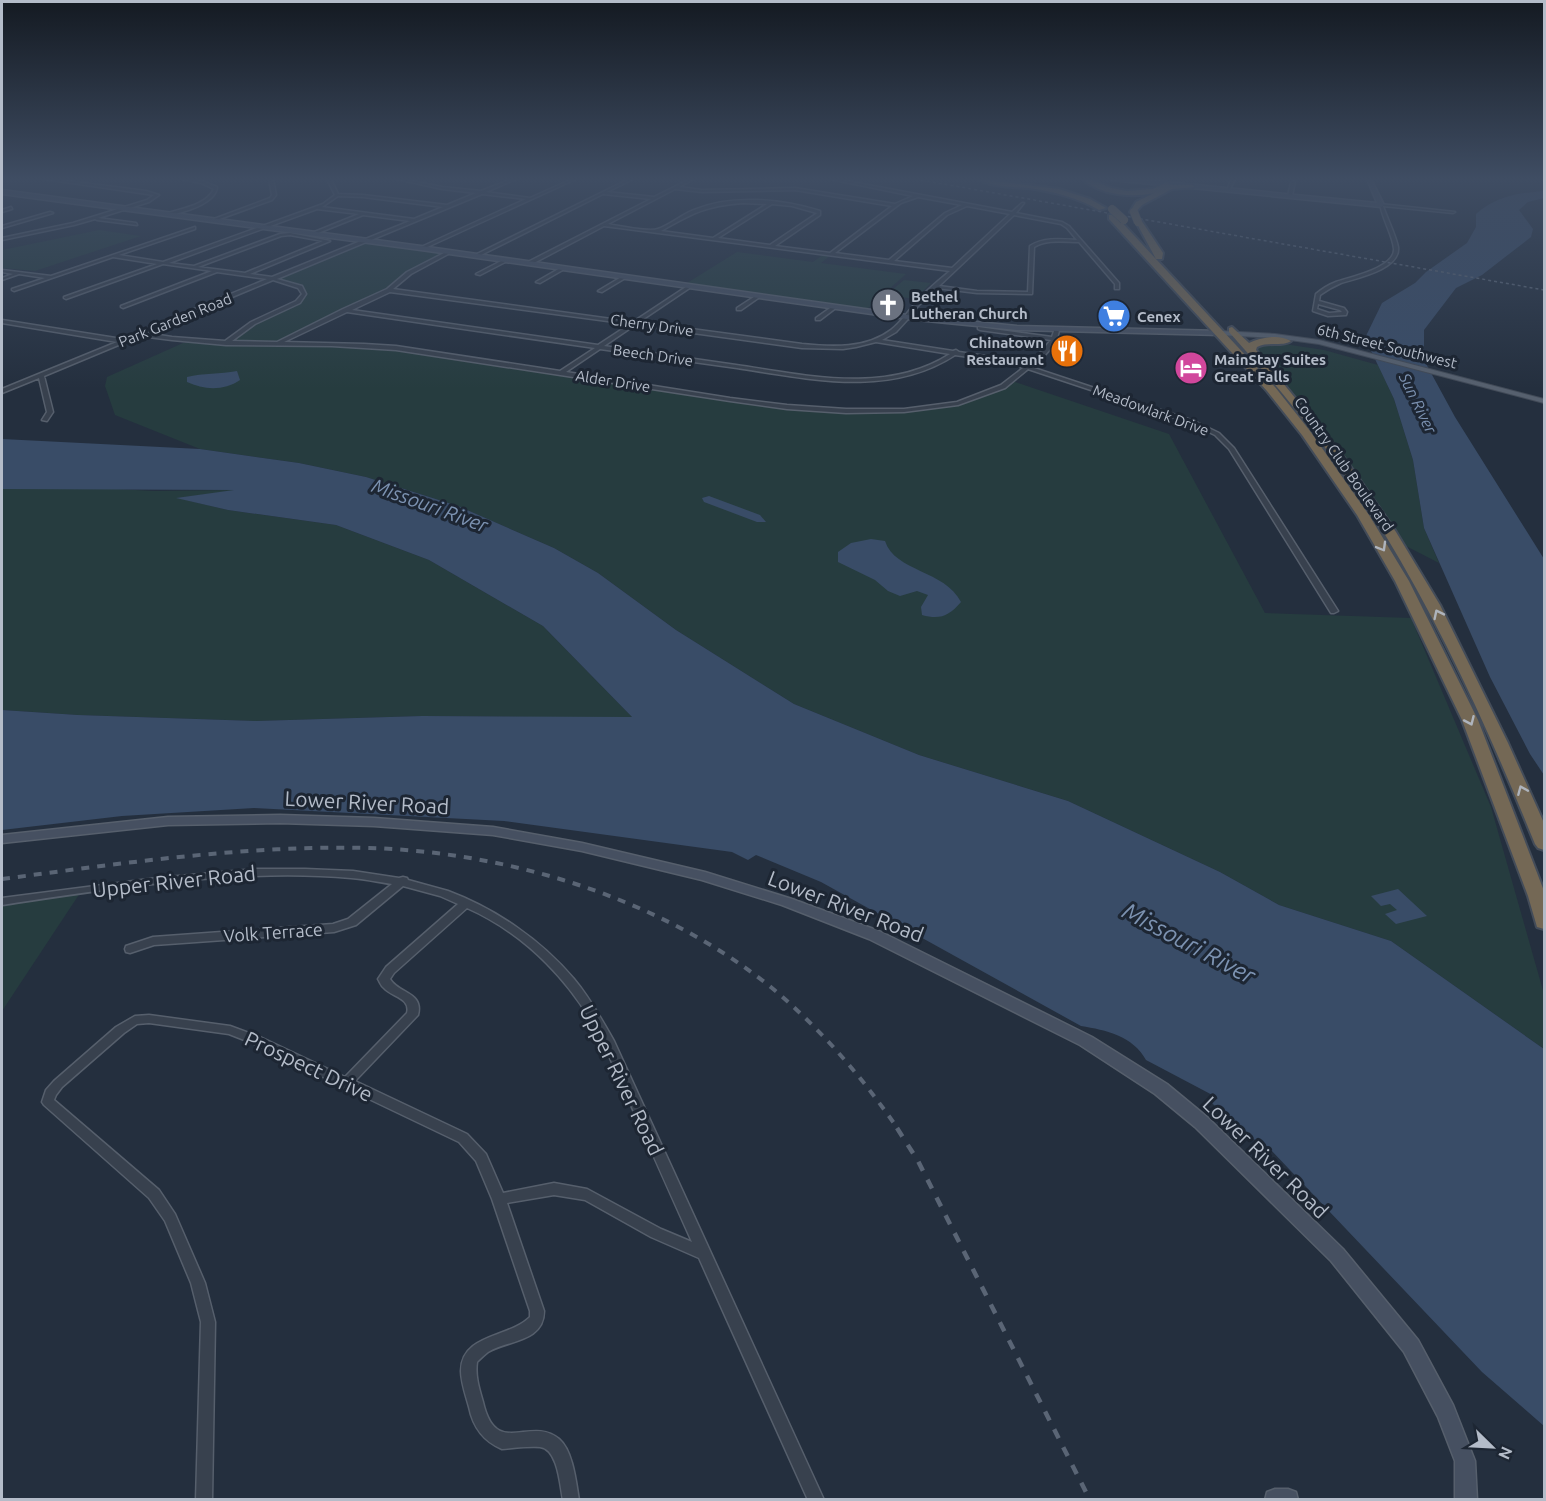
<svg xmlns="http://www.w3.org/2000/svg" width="1546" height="1501" font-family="Ubuntu,sans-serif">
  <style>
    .green { fill: #263c3f }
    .water { fill: #394c67 }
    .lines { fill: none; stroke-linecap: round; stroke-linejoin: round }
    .street-casing { stroke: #565f6c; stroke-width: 3 }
    .secondary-casing { stroke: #565f6c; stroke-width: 3 }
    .primary-casing { stroke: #414a57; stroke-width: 2 }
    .highway-casing { stroke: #434c59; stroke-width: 4 }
    .street { fill: #38414e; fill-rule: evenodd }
    .secondary { fill: #465061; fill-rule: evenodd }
    .primary { fill: #56606e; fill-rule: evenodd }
    .highway { fill: #746855; fill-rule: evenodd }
    .rail-far2 { stroke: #5a6575; stroke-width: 1.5; stroke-dasharray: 3 3; stroke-linecap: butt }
    .rail-far1 { stroke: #5a6575; stroke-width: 4; stroke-dasharray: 8 8; stroke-linecap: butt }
    .rail { stroke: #5a6575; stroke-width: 4.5; stroke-dasharray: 10 10; stroke-linecap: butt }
    .highway-bridge-casing { stroke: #434c59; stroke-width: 9; stroke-linecap: butt }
    .highway-bridge { stroke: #746855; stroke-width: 8 }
    .oneway { stroke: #aeb4bd }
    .labels { text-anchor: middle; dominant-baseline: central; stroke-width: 6; stroke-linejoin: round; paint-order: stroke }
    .far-poi-label { font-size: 15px; font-weight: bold; fill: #b4bcc9; stroke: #1d2633; text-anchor: start }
    .far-street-label { font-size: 15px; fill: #b4bcc9; stroke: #1d2633 }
    .far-water-label { font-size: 16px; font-style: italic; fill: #7c92b1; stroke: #1d2633 }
    .street-label { font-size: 18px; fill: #b4bcc9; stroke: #1d2633 }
    .water-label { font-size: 20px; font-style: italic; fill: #7c92b1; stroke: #1d2633 }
    .near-street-label { font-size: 21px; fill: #b4bcc9; stroke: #1d2633 }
    .near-water-label { font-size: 24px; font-style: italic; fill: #7c92b1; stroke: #1d2633 }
  </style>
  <rect width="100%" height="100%" fill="#242f3e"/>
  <path class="green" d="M99,230L141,236L35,271L2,268V250Z
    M367,241L448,252L409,273L396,285L280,343L374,346L778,406L868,412L932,407L958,402L980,396L1012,381L1169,434L1265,613L1411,618L1491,807L1544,994V1049L1391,941L1279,905L1220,872L1068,801L919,755L794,704L676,630L598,573L554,548L458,506L366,477L299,463L200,449L115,415L105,386L107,377L183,343H226L253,323L298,302L304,294L300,287L274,279Z
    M737,252L813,262L824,254L831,255L821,263L906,274L867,309L687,283Z
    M904,280L931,283L915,299L886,295Z
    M1271,342L1324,350L1378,365L1394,399L1413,460L1424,528L1439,563L1400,543L1302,404L1269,362L1254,348L1257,343Z
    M81,487L153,491L240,490L178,498L228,510L336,525L429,560L543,626L633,718L422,716L256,721L78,715L2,710V489Z
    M82,890L8,1002L2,1011V901Z"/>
  <path class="water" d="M1544,191V198L1528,202L1519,210L1533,229L1531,237L1482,275L1456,288L1424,330V360L1455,417L1544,559V775L1530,754L1490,677L1424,528L1413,460L1394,399L1365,338L1382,303L1415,283L1426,272L1467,243L1476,227V214C1496,196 1518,193 1544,191Z
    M237,371L240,380C224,391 204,390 187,382V377C203,373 220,374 237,371Z
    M2,439L200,449L299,463L366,477L458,506L554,548L598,573L676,630L794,704L919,755L1068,801L1220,872L1279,905L1391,941L1544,1049V1426L1482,1372L1268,1147L1239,1131L1212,1103L1218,1098L1146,1060C1133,1036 1106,1030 1081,1026L821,882L756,855L748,860L732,852L504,821L254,808L122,816L2,830V710L78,715L256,721L422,716L632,717L543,626L429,560L336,525L228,510L176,498L234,490L2,489Z
    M709,496L760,515L766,522H757L704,502L702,498Z
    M871,539L885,541C895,572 945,570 961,602C949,616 940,620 922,615L921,607L928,595L917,591L900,596L888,591L875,580L838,562V552L851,543Z
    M1398,889L1427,916L1396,924L1385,914L1397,910L1390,904L1381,906L1371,896Z"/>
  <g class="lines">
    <defs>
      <path id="street" d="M44,179H52L146,191L159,195L149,202L98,218L136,223L137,225L97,220L95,219L74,225L2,240V238L73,223L147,200L154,195Z
        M181,179L202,181L217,187C216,204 182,213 168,215V213C184,208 206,205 214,189L201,183Z
        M269,179H273L276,195L272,200L214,221V219L270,198L272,195Z
        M327,179H331L338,194L363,195L447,205L476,193L442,189L397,179H402L442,187L481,191L512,179H516L486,192L530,198L572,179H576L423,249L419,248L526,199L482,194L277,279L302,286L306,294L300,303L255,324L232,341L277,342L343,309L387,289L407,272L448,251L450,253L411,274L393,289L633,322L689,285L691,286V287L639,322L802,344C832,347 866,349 891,330C900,323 906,314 913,306C923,293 937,282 950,271L604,226L532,264H528V262L651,199L603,194L477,257L473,256L629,179H633L607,192L654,197L690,179H694L679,187L702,190L795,188L895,204L913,196L830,179H836L1012,212L1022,203H1024L1016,213L1062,222L1069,226L1119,283V289H1115V284L1079,242C1064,242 1047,239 1034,247L1032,294L977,293L936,288L917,307L907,320L896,332L882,340L953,351L956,350L959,352L1011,360L1027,365L1036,358L1051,340L980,330L978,329V327L1052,337L1055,328H1059C1059,343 1043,358 1031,367L1194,421L1219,433L1234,448L1338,611L1334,613H1331L1229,449L1215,435L1190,423L1028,369L1005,388L958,405L904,412L846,413L787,409L730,401L396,350L332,346L226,345L172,340L140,336L44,376L53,412L47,421L42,420L47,412L39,378L2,393V389L117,342L2,323V320L122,339L267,279L217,272L123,308L121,307V306L212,271L163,264L66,299L64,298V297L157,264L113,257L14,291L12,290V289L45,278L19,274L2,280V278L13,274L2,272V270L51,276L195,227V229L119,255L163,262L323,204L335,195ZM675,189L702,192L795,190L892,206L830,253L775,246L820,215V211C783,199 731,194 694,210C681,215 670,225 658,229C650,232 618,226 608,224ZM338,196L363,197L443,207L414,219L322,207ZM918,197L962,205L945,213L889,260L835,253L901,203ZM743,203L767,204L713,238L661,231C693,213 705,206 743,203ZM772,204L792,206L817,213L816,214L770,245L718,238ZM967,206L1010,214L952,268L894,261L947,215ZM317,209L359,214L312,233L313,235L363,215L410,221L272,277L250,274L330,241L290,233L280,234L194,266L169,263ZM1014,215L1061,224L1067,228L1077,240C1061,239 1044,237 1030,246L1028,292L977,291L939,286ZM290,235L323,241L245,273L198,267L281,236ZM273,280L298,288L302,294L296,301L251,322L225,341L172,337L146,333ZM390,292L630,324L598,345L352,310ZM347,312L595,348L560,371L396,346L364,344L284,342ZM635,325L802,348L843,349L856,347L876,342L950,354C886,395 805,375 736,365C692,359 648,352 604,346ZM600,349C646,355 691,362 737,368C810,379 889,398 955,355L1010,363L1023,368L1001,385L957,402L904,409H846L787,405L730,398L566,372Z
        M1231,179H1235L1229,191H1227Z
        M1293,181L1295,182L1292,196L1290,197L1288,196L1291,182Z
        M1380,204L1455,212L1453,213L1383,206C1387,218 1396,236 1398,247C1401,269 1357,278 1341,283C1334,286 1327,290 1320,295L1319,301L1344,308L1347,312L1346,315L1328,316L1313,311L1316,294C1322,289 1328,285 1336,282C1350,277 1395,268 1394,249C1393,236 1382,218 1380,204ZM1318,304L1340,310L1342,312L1329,313L1317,309Z
        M11,207L12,209L2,212V210Z
        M50,212L53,213L2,228V226Z
        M505,259L509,260L480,275L476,274Z
        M562,267L566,268L540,283L536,282Z
        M623,276L627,277L602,292L598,291Z
        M757,295L761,296L741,310H737V308Z
        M833,306L837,307L820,320H816V318Z
        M257,869H305L353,871L399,878L403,877L407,878L408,880C421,884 435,887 448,891C496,909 541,940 574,979C590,998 602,1020 614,1041L824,1500H808L699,1258L651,1237L585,1200L554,1195L507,1203L544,1311C544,1342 508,1340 488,1352C484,1355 480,1359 477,1362C475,1376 479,1388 483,1402C496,1459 530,1415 559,1439C573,1451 576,1482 579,1500H563C560,1485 558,1449 540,1447C528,1446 514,1448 502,1449C483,1441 473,1427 469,1407C466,1396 461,1382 461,1371C461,1334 509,1338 530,1317V1311L492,1199L476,1161L459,1142L252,1043L229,1034L149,1023L137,1024L124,1033L62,1087L56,1095L54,1100L159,1190L175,1214L205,1283L215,1322L212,1500H196L201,1322L191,1283L165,1221L149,1198L44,1105L42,1102L46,1090L54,1081L116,1027L135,1016L149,1015L230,1026L260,1037L345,1077L407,1013C411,998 392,997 384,988C381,986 380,982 378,979L386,967L458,904L440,896L403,886L356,925L334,932L154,945L130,953L126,952L125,949L126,946L153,937L333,924L348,919L392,884C378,882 365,879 351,878C238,868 114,888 2,905V898L157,878ZM467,908C526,934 575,985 603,1043C614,1066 624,1090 635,1114C654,1157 673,1200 692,1242L661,1229L587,1189L554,1183L503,1193L486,1154L467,1134L355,1081L418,1015C424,992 399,994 390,979L394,973Z"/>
      <path id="secondary" d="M1109,179H1135L1377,203L1367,179H1371L1384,205L1381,207L1111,180Z
        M2,190L421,246L907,315L1017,326L1221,331L1224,333L1221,335L1017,330L907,319L421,250L2,194Z
        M280,815L374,818L493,827L582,843L705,872L792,899L879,931L1092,1037L1167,1084L1207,1117L1343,1249L1418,1340L1453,1405L1475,1461L1477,1500H1455V1461L1438,1417L1404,1352L1331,1261L1195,1127L1155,1094L1080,1045L869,939L782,905L702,880L582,851L493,835L374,826L280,823L168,825L2,843V835L168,817Z
        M1275,1489H1288L1296,1492L1298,1500H1265L1267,1492Z"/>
      <path id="primary" d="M1221,331L1275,334L1319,340L1544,399V403L1319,344L1275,338L1218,335L1217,333Z"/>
      <path id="highway" d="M979,179L1059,189L1090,199L1106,208L1099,210C1077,197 1054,192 1029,188C1013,187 992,187 979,179Z
        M1082,179H1089L1111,188L1127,191L1153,189L1167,182L1170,185H1192L1195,187L1172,189L1142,205L1134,214L1130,212L1136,202L1154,193C1130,198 1101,195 1082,179Z
        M1109,215H1115L1275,387L1310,431L1369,515L1409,581L1478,720L1544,891V929L1537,927L1528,896L1462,720L1395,581L1357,515L1302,435L1267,391L1109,219Z
        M1135,220H1141L1163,253L1162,259H1156Z
        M1232,327L1249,343C1261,337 1279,334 1291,341C1282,347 1268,341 1257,347L1256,350L1345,459L1396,532L1440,605L1508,743L1544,823V850L1538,848L1535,844C1492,738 1444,631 1384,533C1339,461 1286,395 1229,332V328Z"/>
    </defs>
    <use href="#street" class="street-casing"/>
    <use href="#secondary" class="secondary-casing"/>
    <use href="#primary" class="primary-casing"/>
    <use href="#highway" class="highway-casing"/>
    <use href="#street" class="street"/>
    <use href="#secondary" class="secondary"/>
    <use href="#primary" class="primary"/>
    <use href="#highway" class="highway"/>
    <path class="rail-far2" d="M915,179L1544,290"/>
    <path class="rail-far1" d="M2,879C124,863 246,845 369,848C510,852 662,899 772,988C821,1029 862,1077 898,1129"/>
    <path class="rail" d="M897,1128L918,1161L1090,1500"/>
    <defs>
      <path id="highway-bridge" d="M1112,209L1124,220
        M1134,212L1138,222"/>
    </defs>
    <use href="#highway-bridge" class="highway-bridge-casing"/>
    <use href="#highway-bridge" class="highway-bridge"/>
  </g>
  <defs><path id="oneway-chevron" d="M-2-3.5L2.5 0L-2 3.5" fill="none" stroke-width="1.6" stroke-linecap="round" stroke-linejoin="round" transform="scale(1.5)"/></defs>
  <g class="oneway">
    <use href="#oneway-chevron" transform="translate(1382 547) rotate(60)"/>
    <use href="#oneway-chevron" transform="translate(1438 614) rotate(-116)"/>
    <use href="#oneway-chevron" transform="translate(1470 721) rotate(66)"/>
    <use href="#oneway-chevron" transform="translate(1522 790) rotate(-113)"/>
  </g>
  <linearGradient id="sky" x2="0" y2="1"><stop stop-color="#141a22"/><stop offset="0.46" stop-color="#3f4d63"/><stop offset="1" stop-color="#3f4d63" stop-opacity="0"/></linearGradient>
  <rect width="1546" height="389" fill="url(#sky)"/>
  <defs>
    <symbol id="church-disc" viewBox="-11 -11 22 22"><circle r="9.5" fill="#6b7280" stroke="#1d2633"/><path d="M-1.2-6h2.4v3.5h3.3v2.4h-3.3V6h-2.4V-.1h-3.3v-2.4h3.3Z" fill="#fff"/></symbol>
    <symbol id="supermarket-disc" viewBox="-11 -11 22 22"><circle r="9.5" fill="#3f7fe0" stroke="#1d2633"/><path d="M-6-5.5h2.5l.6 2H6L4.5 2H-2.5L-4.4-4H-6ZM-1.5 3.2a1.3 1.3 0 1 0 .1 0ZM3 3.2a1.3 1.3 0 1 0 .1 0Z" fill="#fff"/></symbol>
    <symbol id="restaurant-disc" viewBox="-11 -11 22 22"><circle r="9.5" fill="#e8710a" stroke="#1d2633"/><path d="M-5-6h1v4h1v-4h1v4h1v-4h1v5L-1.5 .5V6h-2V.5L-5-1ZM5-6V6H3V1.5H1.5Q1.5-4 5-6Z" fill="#fff"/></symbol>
    <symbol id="hotel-disc" viewBox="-11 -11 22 22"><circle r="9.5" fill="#d1479c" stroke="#1d2633"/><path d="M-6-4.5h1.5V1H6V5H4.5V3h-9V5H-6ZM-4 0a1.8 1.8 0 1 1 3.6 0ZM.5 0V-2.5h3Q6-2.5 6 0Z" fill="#fff"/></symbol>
  </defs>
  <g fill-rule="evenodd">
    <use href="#church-disc" x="869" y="286" width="38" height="38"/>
    <use href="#supermarket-disc" x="1095" y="297" width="38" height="38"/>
    <use href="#restaurant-disc" x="1048" y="332" width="38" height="38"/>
    <use href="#hotel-disc" x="1172" y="349" width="38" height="38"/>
  </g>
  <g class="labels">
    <g class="far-poi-label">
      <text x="911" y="296">Bethel<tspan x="911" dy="17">Lutheran Church</tspan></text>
      <text x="1137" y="316">Cenex</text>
      <text x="1044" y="342" text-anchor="end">Chinatown<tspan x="1044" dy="17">Restaurant</tspan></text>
      <text x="1214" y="359">MainStay Suites<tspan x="1214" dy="17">Great Falls</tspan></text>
    </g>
    <g class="far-street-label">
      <text transform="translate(175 320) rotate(-22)">Park Garden Road</text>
      <text transform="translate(652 325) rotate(8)">Cherry Drive</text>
      <text transform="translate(1387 346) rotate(14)">6th Street Southwest</text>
      <text transform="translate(653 355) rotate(8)">Beech Drive</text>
      <text transform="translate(613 381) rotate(9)">Alder Drive</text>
      <text transform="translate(1151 410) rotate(20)">Meadowlark Drive</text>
      <text transform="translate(1344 464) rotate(55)">Country Club Boulevard</text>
    </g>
    <g class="far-water-label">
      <text transform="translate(1418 403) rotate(64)">Sun River</text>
    </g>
    <g class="street-label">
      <text transform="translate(273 932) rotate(-4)">Volk Terrace</text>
    </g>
    <g class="water-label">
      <text transform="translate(430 505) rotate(20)">Missouri River</text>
    </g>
    <g class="near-street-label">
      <text transform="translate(367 802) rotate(3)">Lower River Road</text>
      <text transform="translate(174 881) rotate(-6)">Upper River Road</text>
      <text transform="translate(846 906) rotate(21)">Lower River Road</text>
      <text transform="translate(309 1066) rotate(25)">Prospect Drive</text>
      <text transform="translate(622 1080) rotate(64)">Upper River Road</text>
      <text transform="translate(1266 1157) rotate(44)">Lower River Road</text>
    </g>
    <g class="near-water-label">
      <text transform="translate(1189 943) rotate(28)">Missouri River</text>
    </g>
  </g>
  <rect width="1546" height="1501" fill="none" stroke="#b4bcc9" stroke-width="6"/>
  <g transform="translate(1492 1447) rotate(114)" stroke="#1d2633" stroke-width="4.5" paint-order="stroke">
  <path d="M0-4.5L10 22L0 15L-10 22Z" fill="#b4bcc9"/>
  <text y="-9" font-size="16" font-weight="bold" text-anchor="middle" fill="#b4bcc9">N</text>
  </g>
</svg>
